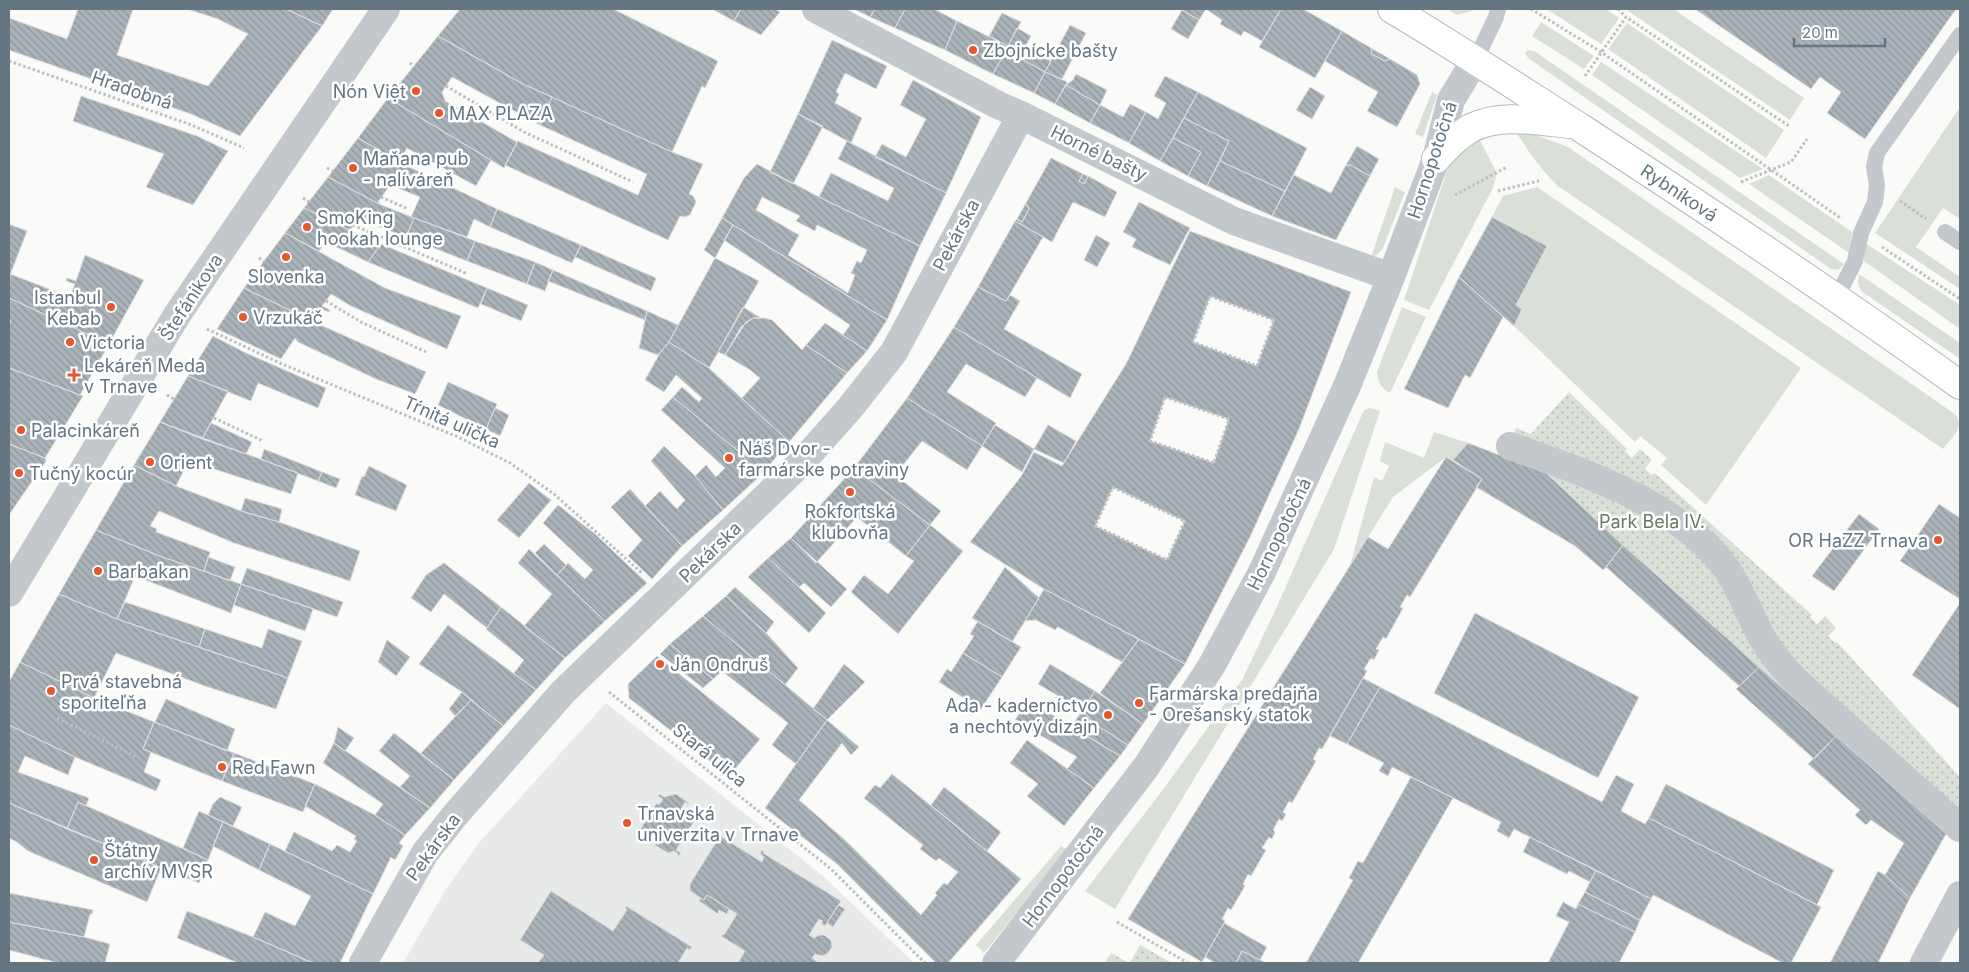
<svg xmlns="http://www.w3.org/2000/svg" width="1969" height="972" font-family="Inter,sans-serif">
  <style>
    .built { fill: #e8e9e9 }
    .grass { fill: #dadfd7 }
    .park { fill: url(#park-dots) }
    .building { fill: url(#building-back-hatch); stroke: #dcdcda; fill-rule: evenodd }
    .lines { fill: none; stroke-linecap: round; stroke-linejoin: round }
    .secondary-casing { stroke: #b3babf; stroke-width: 30 }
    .path { stroke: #bbbfc2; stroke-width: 3; stroke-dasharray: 2.5 2.5; stroke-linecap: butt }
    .lane { stroke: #c3c8cc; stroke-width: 16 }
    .street { stroke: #c3c8cc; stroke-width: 28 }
    .secondary { stroke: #fff; stroke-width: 28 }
    .poi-dot { fill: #e4572e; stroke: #fff; stroke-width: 2 }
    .labels { text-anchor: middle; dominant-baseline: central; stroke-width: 5; stroke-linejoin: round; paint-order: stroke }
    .poi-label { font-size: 18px; fill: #657683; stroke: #fff; text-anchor: start }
    .street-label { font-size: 18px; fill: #657683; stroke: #fff }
    .park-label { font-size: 18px; fill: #687a64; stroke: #fff }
  </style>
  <defs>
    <pattern id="park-dots" width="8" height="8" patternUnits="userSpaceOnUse" patternTransform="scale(1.25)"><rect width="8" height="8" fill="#dadfd7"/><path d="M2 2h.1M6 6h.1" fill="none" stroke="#b4b9b4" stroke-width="1.8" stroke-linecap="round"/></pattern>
    <pattern id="building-back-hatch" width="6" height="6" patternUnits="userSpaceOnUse" patternTransform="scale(1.25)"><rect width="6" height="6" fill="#aab3b9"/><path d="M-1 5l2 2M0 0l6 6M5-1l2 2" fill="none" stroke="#8e969c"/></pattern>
  </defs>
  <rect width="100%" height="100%" fill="#fafaf8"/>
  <path class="built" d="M606,703L824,877L914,963H403L446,889L479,843Z"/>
  <path class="grass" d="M1446,9H1469L1472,11L1457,15Z
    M1549,9H1606L1619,18L1601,44L1548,10Z
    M1630,9H1673L1804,98L1790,120L1628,11Z
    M1541,22L1594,56L1584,69L1532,36Z
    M1627,23L1784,130L1766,158L1608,49Z
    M1528,50L1534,51L1844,264L1838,270L1831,269L1528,58L1525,53Z
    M1601,62L1763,169L1740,178L1592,75Z
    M1432,92L1437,95L1423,137L1415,134Z
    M1960,107V219L1943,208L1916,247L1960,277V289L1875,233Z
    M1516,132L1533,134L1568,147L1955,414C1966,427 1951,438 1943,449L1558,186C1541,170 1529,152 1516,132Z
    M1478,137L1497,173L1493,188L1429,310L1404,300L1454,150Z
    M1769,175L1852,232L1849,253L1749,184Z
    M1395,187L1405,192L1383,248L1377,255L1371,257Z
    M1537,187L1801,368L1706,505L1661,465L1667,458L1640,436L1635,442L1514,326L1522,309L1516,305L1546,246L1492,217L1503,196Z
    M1865,243L1960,305V329L1864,261Z
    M1859,274L1960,343V359L1861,291L1858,283Z
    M1402,307L1426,317L1390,393C1381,388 1378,382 1377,372Z
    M1370,408L1380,411L1334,549L1115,909L1085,891L1165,787L1242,680L1275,611L1364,410Z
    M1434,432L1468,443L1453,460L1446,457L1393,497L1350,566L1374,477L1382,481L1389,466L1380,461L1385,442L1424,458Z
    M1061,846L1068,850L984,953L976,945Z"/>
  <path class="park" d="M1569,392L1627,449L1625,451L1632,458L1640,449L1652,460L1645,469L1652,475L1655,473L1812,615L1810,617L1817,624L1825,616L1836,628L1828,636L1835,643L1837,642L1960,777V813L1944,833L1623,545L1546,473L1510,446L1516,428L1531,434Z
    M1140,945L1172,963H1130Z
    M1111,953L1129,963H1105Z"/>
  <path class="building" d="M78,9H133L117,55L208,86L248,34L218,19L187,9H286L322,26L240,136L191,114L9,50V18L67,39Z
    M286,9H333L322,26Z
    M460,9H613L718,61L705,88L702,86L672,152L521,83L438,36Z
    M712,9H741L734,21Z
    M741,9H775L780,12L761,35L734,21Z
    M854,9H875L870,17Z
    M875,9H905L895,28L870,17Z
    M905,9H934L957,21L945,50L895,28Z
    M1183,9H1206L1199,20L1182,10Z
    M1206,9H1281L1262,41L1244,31L1241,36L1220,24L1222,20Z
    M1281,9H1303L1342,31L1315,78L1259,47Z
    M1695,9H1956L1865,139L1827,113L1841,92L1820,77L1811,89Z
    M1182,10L1199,20L1188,39L1171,29Z
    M1002,13L1021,22L1008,46L989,36Z
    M957,21L1008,46L993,74L945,50Z
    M1070,25L1086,33L1062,79L1045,72Z
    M1017,28L1031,36L1025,47L1051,61L1045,72L1006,50Z
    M1342,31L1371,48L1372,54L1384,61L1390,59L1417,75L1420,84L1397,127L1367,111L1378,92L1325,61Z
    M438,36L521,83L552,97L540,125L452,77L442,92L445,101L517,142L504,168L388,98Z
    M832,40L887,66L876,89L845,73L836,92L839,94L835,103L862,118L851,143L798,114Z
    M1371,48L1390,59L1384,61L1372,54Z
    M1006,50L1045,72L1034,93L993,74Z
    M1045,72L1067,82L1055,104L1034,93Z
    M1076,74L1107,90L1100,105L1066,85L1073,80Z
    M1165,76L1198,92L1160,161L1129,143L1146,112L1158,119L1166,103L1154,96Z
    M913,80L981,117L946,193L875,157L882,144L906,157L926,119L900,105Z
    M1066,85L1100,105L1090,123L1055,104Z
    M1310,87L1325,96L1312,119L1296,110Z
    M1198,92L1307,148L1285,191L1220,161L1229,141L1184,118Z
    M81,96L197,136L228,151L193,205L146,187L164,154L73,121Z
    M552,97L672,152L703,164L689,194L693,196L696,202L690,215L684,217L680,216L668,240L505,165L518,141L638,195L647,174L540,125Z
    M388,98L491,160L476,186L407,148L399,162L358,138Z
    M1130,104L1146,112L1129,143L1090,123L1100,105L1123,117Z
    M798,114L823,126L793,184L770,172Z
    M1184,118L1229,141L1207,186L1188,176L1201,152L1173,138Z
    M358,138L399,162L497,209L490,227L474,219L467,237L411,217L420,197L390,185L378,202L380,203L379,204L328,177Z
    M1173,138L1201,152L1188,176L1160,161Z
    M847,141L946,193L920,246L819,197L831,173L888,201L894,188L838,159Z
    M1357,146L1379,159L1370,176L1350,165H1346Z
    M1051,158L1083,174L1079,181L1084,184L1088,176L1117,192L1105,217L1073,202L1052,242L1015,221L1017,219L1022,222L1029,209L1026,203Z
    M1220,161L1285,191L1272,216L1207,186Z
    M757,164L819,197L920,246L887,320L722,218L744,178ZM762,197L800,216L796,221L815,231L817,225L867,250L861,263L857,261L851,273L855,275L848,293L788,255L799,235L756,210Z
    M1346,165H1350L1370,176L1336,240L1272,216L1294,175L1331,193Z
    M1083,174L1088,176L1084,184L1079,181Z
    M328,177L379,204L414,218L406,237L356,218L351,231L304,208Z
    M1139,202L1190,228L1170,265L1132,247L1136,239L1123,232Z
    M1026,203L1029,209L1022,222L1017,219Z
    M304,208L351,231L381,244L368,262L326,242L319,251L285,233Z
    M497,209L581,245L572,263L490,227Z
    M1492,217L1547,246L1516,305L1522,309L1514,326L1459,277Z
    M414,218L475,241L467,261L406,237Z
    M722,218L733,225L715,258L704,250Z
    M1015,221L1043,237L1006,301L978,287Z
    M9,224L27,231L9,278Z
    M733,225L887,320L867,351L843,335L850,325L724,240Z
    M1190,231L1351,292L1299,429L1250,537L1185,664L1044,589L970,542L1022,475L1034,452L1062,466L1126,364ZM1210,296L1274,320L1257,366L1193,342ZM1165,397L1229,419L1214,463L1150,441ZM1113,487L1185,521L1167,560L1095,526Z
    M285,233L385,288L461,316L447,349L351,306L331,294L322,306L330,310L329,312L321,309L316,323L244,288Z
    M1096,235L1110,243L1097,267L1084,260Z
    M475,241L535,262L527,284L467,261Z
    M381,244L487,288L478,308L368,262Z
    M581,245L656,278L651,291L575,257Z
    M85,255L144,280L109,344L9,298L10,274L70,297L75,284L66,281L67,278L76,281Z
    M715,258L759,281L709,368L669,342Z
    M535,262L553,270L545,291L527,284Z
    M553,270L647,311L645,320L548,281Z
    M1459,277L1503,317L1470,378L1465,375L1448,408L1404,389Z
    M978,287L1006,301L1010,295L1020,301L1004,329L1082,374L1070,398L954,327Z
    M244,288L316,323L426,372L415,394L376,379L298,342L295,338L281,359L217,329Z
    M487,288L528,305L521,321L481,304Z
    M9,298L109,344L80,395L9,368V326L11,320L9,319L10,302Z
    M743,307L761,318H753L746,322L725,355L718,352Z
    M647,311L678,325L669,342L658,355L639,348Z
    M753,318H764L772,320L802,350L806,345L847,373L789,442L742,398L760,378L750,370L725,355L741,327Z
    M825,323L867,351L847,373L806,345Z
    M954,327L1037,378L1025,397L966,364L947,392L996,423L982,446L907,398Z
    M213,336L246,353L326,388L318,408L258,383L251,401L188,376Z
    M669,342L709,368L789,442L760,476L739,452L673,397L682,387L699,402L702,398L676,375L664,392L645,380L660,353Z
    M9,368L83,396L45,458L9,444Z
    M188,376L228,391L202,439L160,422Z
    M448,382L497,404L486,429L438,405Z
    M673,397L739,452L760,476L723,510L695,476L706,465L716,477L725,468L661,410Z
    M907,398L982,446L967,470L922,441L895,475L941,511L930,525L854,468Z
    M495,408L509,415L500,436L486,429Z
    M160,422L298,473L291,494L211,468L210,470L188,462L176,486L134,465Z
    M211,423L252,442L246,454L202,439Z
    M995,425L1034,449L1022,472L982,446Z
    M1048,425L1076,441L1064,463L1034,449Z
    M1468,443L1546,473L1623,545L1606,567L1603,570L1575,546L1476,487L1482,479L1453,460Z
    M9,444L45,458L46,461L9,515Z
    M664,446L695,476L723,510L682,546L645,506L660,491L677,509L685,500L651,461Z
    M264,449L322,472L318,481L261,459Z
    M1446,457L1482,479L1410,597L1407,595L1400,607L1403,608L1386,639L1383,637L1376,649L1379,650L1374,660L1371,658L1364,669L1367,671L1322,749L1319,748L1313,759L1316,761L1292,803L1289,801L1283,812L1286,814L1282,821L1279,819L1273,830L1275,832L1272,839L1269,837L1262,848L1266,850L1251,876L1248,874L1243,884L1245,886L1231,910L1228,908L1222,919L1225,921L1202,962L1128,919L1368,537L1388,549Z
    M134,465L176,486L241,511L279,522L360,551L350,581L234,543L159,511L150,526L157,529L156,532L210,552L204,571L162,557L96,530Z
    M369,466L407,485L396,511L355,495L362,476L364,477Z
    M854,468L930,525L906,556L857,517L816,563L791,538Z
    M322,472L340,479L336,488L318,481Z
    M529,483L551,500L519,538L497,520Z
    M630,489L682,546L652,579L628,556L642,540L611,507Z
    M245,498L282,509L279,522L241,511Z
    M1939,504L1960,518V599L1900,561Z
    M558,505L595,534L647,583L605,621L557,575L568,563L585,579L593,570L543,523Z
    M1859,514L1879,529L1834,591L1812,576Z
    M930,525L963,551L898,634L851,592L864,575L888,594L914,561L906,556Z
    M96,530L162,557L241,584L231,613L135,576L117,619L59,594Z
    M791,538L847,589L831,607L804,583L799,587L768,558Z
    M544,544L566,565L557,575L535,553Z
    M1623,545L1759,667L1739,686L1606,567Z
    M529,549L605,621L565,658L524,626L552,594L518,563Z
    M208,557L235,567L230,581L204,571Z
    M768,558L826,613L809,633L748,577Z
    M444,563L501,607L487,628L444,594L431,612L411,598L426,575Z
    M1005,567L1039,598L1012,642L972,618Z
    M247,568L343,602L337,617L241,584Z
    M241,584L313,609L305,631L234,605Z
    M735,587L774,622L766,633L726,596Z
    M1044,589L1139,639L1122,662L1058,627L1055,630L1036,620L1025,621Z
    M59,594L117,619L288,678L276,709L205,686L116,653L94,698L20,662Z
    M726,596L766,633L798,668L785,685L703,616Z
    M125,602L205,629L199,647L117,619Z
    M1960,603V709L1912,675Z
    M501,607L565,658L536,690L514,673L524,660L486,629Z
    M1475,613L1639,697L1598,778L1434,693Z
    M703,616L827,720L796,764L772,745L788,723L722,671L713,679L670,644Z
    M978,621L1021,647L1002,677L963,653L974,636L970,634Z
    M448,625L536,690L503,726L462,692L419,664Z
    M205,629L262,648L268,629L302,641L288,678L199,647Z
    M1139,639L1185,664L1143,724L1100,693Z
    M387,640L410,657L396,676L378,662Z
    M670,644L713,679L703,688L660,654Z
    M963,653L1002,677L981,709L939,682L947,669L951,672Z
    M657,656L760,739L729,776L629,698L628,684Z
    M20,662L94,698L154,722L143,749L151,752L144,772L161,780L156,791L75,757L9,725V682Z
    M844,664L865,682L827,720L813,709Z
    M1050,664L1095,691L1082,710L1038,684Z
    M1759,667L1836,736L1814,759L1736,689Z
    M1363,678L1380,687L1347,744L1330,736Z
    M1380,687L1602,802L1616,775L1634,784L1621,811L1645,824L1649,818L1821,907L1791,963H1783L1653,895L1651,899L1514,829L1509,838L1497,831L1501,822L1392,767L1388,776L1379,771L1384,763L1347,744Z
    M1095,691L1143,724L1128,745L1090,721L1091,719L1082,711Z
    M462,692L471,700L455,716L449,709Z
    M166,699L235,729L227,751L155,722Z
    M471,700L503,726L454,780L421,753Z
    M1028,700L1120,756L1094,788L1067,769L1077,757L1015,720Z
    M1082,711L1091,719L1090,721L1128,745L1120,756L1071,727Z
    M827,720L859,747L851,755L842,743L799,800L845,840L921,915L937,895L935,893L944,883L947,885L958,872L939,858L936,861L920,849L923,845L864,798L875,785L880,788L892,774L1021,879L948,963H936L837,864L765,808Z
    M154,722L234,753L222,781L143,749Z
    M9,725L75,757L68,775L25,756L18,772L89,798L86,806L78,802L67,829L9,803Z
    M338,727L354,738L345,751L334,743Z
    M394,733L454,780L430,808L400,787L410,776L379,751Z
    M1836,736L1946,834L1910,898L1885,875L1904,843L1871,820L1866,825L1855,815L1860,810L1808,764Z
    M1027,740L1094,788L1064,826L1027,796L1038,784L1010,763Z
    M334,743L430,808L405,835L375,815L383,804L323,763Z
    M234,753L315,784L303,812L222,781Z
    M1411,777L1453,798L1358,963H1306L1353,880L1349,878L1358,861L1363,863Z
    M315,784L375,815L405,835L399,843L403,846L395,860L391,857L373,894L285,851L294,832L332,851L337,845L350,852L357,841L354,839L356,836L305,806Z
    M1666,784L1834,870L1817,905L1649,818Z
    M944,787L1001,832L987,851L931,805Z
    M659,794L664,797L676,794L689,803L688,804L685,802L681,809L696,818L676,850L681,853L678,857V854L674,851L668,853L655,845L656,843L658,845L660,842L640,830L656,804H660L663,799L658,796Z
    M220,797L242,807L233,826L208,815L213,804Z
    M78,802L208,860L199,883L67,829Z
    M9,803L161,868L147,902L28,851L17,842L9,838Z
    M199,811L223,822L208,860L183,848Z
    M223,822L270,844L259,870L213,846Z
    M720,836L762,862L764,857L760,854L762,850L764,851L763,853L841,901L825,926L821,923L823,921L819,919L809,935L814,938L819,935H824L831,940L832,947L828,953L823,956L815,954L812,958L819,963H738L745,951L721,936L723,934L724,935L737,914L707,895L704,900L690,891V884Z
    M1530,837L1596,870L1590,882L1569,871L1567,874L1523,852Z
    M270,844L373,894L340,963H313L253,937L265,912L295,926L311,896L259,870Z
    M1596,870L1651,899L1640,920L1585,892Z
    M1878,871L1885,875L1910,898L1878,963H1830Z
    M551,891L613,931L627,910L625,908L626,906L692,947L690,950L687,948L678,963H538L544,955L520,940Z
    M1585,892L1640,920L1635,932L1578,904Z
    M9,893L93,910L92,914H90L84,937L9,922Z
    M707,895L729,909L727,914L719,910L718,914L699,901L701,898L704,900Z
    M1563,902L1576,909L1578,904L1635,932L1619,963H1548L1569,922L1556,916Z
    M838,905L845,909L833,927L827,923Z
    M187,911L253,937L313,963H238L177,938Z
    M9,922L84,937L110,944L105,963H58L9,950Z
    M1224,923L1267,947L1260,960L1242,951L1236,963H1215L1205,957Z
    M1242,951L1266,963H1236Z"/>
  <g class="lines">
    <defs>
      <g id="secondary">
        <path id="s1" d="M1392,9C1456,47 1518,88 1581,128C1709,211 1836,296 1960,385"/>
        <path d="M1436,159C1447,147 1457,136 1471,128C1501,113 1538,121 1570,124"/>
      </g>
    </defs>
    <use href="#secondary" class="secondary-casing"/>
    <path class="path" d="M1531,9L1601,52L1842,219
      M1618,9L1626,17
      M9,61L189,124L244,148
      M410,63L414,66
      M1585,76L1626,17L1789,126
      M446,86L524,132L633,182
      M327,168L333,171
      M1741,182L1791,162L1807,139
      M1498,191L1542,180
      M1455,195L1507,167
      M381,197L408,209
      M303,198L309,202
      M1900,201L1926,219
      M353,225L468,274
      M1882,247L1960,299
      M259,258L264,262
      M1210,296L1274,320L1257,366L1193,342Z
      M326,301L361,322L426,352
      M207,329L282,364L458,437L510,463L554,494L643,574
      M167,395L174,399
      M1165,397L1229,419L1214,463L1150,441Z
      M214,418L263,441
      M1113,487L1185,521L1167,560L1095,526Z
      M609,692L831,869L925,963
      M57,718L139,758
      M1117,922L1188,963"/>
    <path class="lane" d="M1476,59L1496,17L1498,9
      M1945,232L1960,242
      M1837,297L1855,261L1861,233L1875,202L1877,185L1874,167L1877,153L1960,35"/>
    <path class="street" d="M816,9L998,105L1021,115L1234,221L1391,277
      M1510,446C1583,472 1678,503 1726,568C1741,589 1749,614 1761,636C1771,653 1782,667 1796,681L1960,828
      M9,593L177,315L386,9
      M363,963L425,853L456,814L563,692L802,462L850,408L894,352L1021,115
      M996,963L1146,767L1212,665L1261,574L1347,386L1391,277L1436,159L1451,100L1476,59
      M1924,963L1960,895"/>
    <use href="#secondary" class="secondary"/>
  </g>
  <g class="poi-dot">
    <circle cx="973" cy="50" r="5"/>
    <circle cx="416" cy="91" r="5"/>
    <circle cx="439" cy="113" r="5"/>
    <circle cx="353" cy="168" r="5"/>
    <circle cx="307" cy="227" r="5"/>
    <circle cx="286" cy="257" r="5"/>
    <circle cx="111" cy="307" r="5"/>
    <circle cx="243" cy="317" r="5"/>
    <circle cx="70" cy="342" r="5"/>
    <path d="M71.5 367.5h5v5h5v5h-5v5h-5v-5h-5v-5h5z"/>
    <circle cx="21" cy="430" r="5"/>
    <circle cx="729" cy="458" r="5"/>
    <circle cx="150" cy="462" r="5"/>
    <circle cx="19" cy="473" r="5"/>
    <circle cx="850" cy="492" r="5"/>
    <circle cx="1938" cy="540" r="5"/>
    <circle cx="98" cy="571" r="5"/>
    <circle cx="660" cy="664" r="5"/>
    <circle cx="51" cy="691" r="5"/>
    <circle cx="1139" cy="703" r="5"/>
    <circle cx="1108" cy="715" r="5"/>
    <circle cx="222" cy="767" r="5"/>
    <circle cx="627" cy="823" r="5"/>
    <circle cx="94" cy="860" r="5"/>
  </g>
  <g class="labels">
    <g class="poi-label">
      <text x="983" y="50">Zbojnícke bašty</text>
      <text x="406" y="91" text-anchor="end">Nón Việt</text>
      <text x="449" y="113">MAX PLAZA</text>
      <text x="363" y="158">Maňana pub<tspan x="363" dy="21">- nalíváreň</tspan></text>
      <text x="317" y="217">SmoKing<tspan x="317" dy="21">hookah lounge</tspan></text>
      <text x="286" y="276" text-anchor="middle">Slovenka</text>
      <text x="101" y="297" text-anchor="end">Istanbul<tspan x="101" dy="21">Kebab</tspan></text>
      <text x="253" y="317">Vrzukáč</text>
      <text x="80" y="342">Victoria</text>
      <text x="84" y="365">Lekáreň Meda<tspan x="84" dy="21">v Trnave</tspan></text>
      <text x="31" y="430">Palacinkáreň</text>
      <text x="739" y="448">Náš Dvor -<tspan x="739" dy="21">farmárske potraviny</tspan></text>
      <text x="160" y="462">Orient</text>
      <text x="29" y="473">Tučný kocúr</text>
      <text x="850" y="511" text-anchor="middle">Rokfortská<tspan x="850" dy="21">klubovňa</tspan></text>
      <text x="1928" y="540" text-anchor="end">OR HaZZ Trnava</text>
      <text x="108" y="571">Barbakan</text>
      <text x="670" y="664">Ján Ondruš</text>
      <text x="61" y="681">Prvá stavebná<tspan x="61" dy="21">sporiteľňa</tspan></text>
      <text x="1149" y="693">Farmárska predajňa<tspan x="1149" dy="21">- Orešanský statok</tspan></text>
      <text x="1098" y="705" text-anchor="end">Ada - kaderníctvo<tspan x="1098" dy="21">a nechtový dizajn</tspan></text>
      <text x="232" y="767">Red Fawn</text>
      <text x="637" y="813">Trnavská<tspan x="637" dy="21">univerzita v Trnave</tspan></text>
      <text x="104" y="850">Štátny<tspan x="104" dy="21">archív MVSR</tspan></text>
    </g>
    <g class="street-label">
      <text transform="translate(132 90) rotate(19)">Hradobná</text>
      <text transform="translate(1099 153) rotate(26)">Horné bašty</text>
      <text transform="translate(1432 160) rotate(-72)">Hornopotočná</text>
      <text stroke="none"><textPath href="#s1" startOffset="341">Rybníková</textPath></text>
      <text transform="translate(956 235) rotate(-62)">Pekárska</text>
      <text transform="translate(191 297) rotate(-57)">Štefánikova</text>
      <text transform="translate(452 422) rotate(24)">Tŕnitá ulička</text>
      <text transform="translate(1279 534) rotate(-64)">Hornopotočná</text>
      <text transform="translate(710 552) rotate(-44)">Pekárska</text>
      <text transform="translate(710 755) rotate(39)">Stará ulica</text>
      <text transform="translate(433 847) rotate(-54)">Pekárska</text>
      <text transform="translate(1063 876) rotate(-53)">Hornopotočná</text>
    </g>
    <g class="park-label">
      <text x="1652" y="521">Park Bela IV.</text>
    </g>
  </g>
  <rect width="1969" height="972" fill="none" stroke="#657683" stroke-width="20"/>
  <path d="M1794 38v8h91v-8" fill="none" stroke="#657683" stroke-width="2.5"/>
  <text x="1802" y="38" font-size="15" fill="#657683" stroke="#ffffff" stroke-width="4" paint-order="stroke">20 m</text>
</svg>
